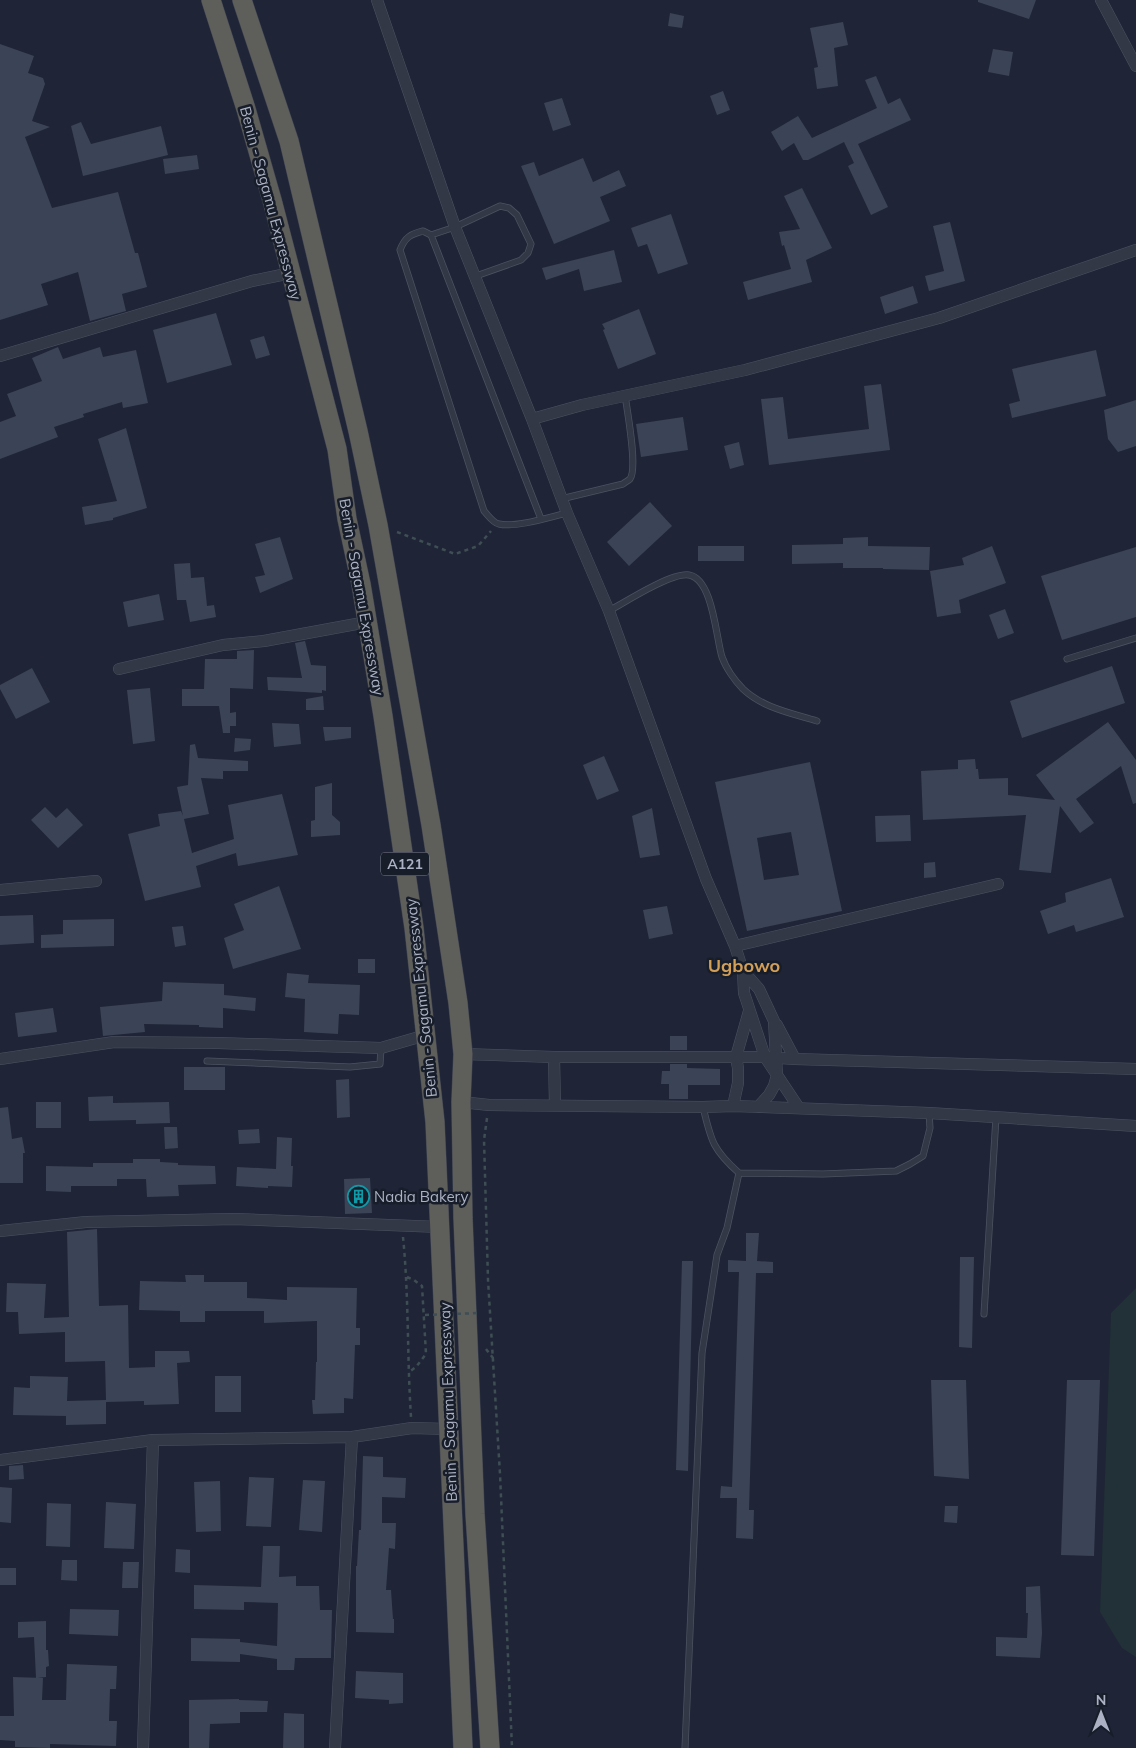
<svg xmlns="http://www.w3.org/2000/svg" width="1136" height="1748" font-family="Mulish,sans-serif">
  <style>
    .green { fill: #213137 }
    .building { fill: #3b4356; fill-rule: evenodd }
    .lines { fill: none; stroke-linecap: round; stroke-linejoin: round }
    .service-casing { stroke: #4d5261; stroke-width: 7 }
    .minor-casing { stroke: #4d5261; stroke-width: 12 }
    .trunk-casing { stroke: #3a3f4e; stroke-width: 20 }
    .path { stroke: #3e4e54; stroke-width: 2.5; stroke-dasharray: 4 4; stroke-linecap: butt }
    .service { stroke: #323846; stroke-width: 5.5 }
    .minor { stroke: #323846; stroke-width: 11 }
    .trunk { stroke: #5e5e5b; stroke-width: 19 }
    .path-bridge { stroke: #3e4e54; stroke-width: 2.5; stroke-dasharray: 4 4; stroke-linecap: butt }
    .labels { text-anchor: middle; dominant-baseline: central; stroke-width: 5; stroke-linejoin: round; paint-order: stroke }
    .shield { fill: #181d2a; stroke: #808595; stroke-width: 1 }
    .shield-label { font-size: 14px; font-weight: bold; fill: #acb2c3 }
    .street-label { font-size: 15px; fill: #acb2c3; stroke: #181d2a }
    .poi-label { font-size: 15px; fill: #acb2c3; stroke: #181d2a; text-anchor: start }
    .quarter-label { font-size: 18px; font-weight: bold; fill: #d39f57; stroke: #181d2a }
  </style>
  <rect width="100%" height="100%" fill="#1f2536"/>
  <path class="green" d="M1136,1288V1657L1122,1648L1100,1612L1111,1313Z"/>
  <path class="building" d="M978,0H1036L1029,19L978,2Z
    M670,13L684,16L682,28L668,26Z
    M843,22L848,45L834,48L838,86L817,89L814,68L818,67L810,28Z
    M0,44L34,56L28,73L43,78L45,84L32,121L50,127L25,137L52,208L118,192L135,253H138L147,287L122,294L126,311L90,321L78,272L41,284L48,305L0,320Z
    M993,49L1013,52L1009,76L988,72Z
    M876,76L888,104L900,98L911,120L858,144L888,207L871,215L848,166L854,163L844,142L808,160H803L794,143L782,151L771,132L798,116L812,138L877,108L865,80Z
    M723,91L730,110L717,115L710,96Z
    M562,98L571,125L553,131L544,103Z
    M81,122L91,144L161,126L168,155L83,176L71,126Z
    M197,155L199,169L165,174L163,159Z
    M583,158L593,182L619,170L626,186L600,197L610,221L554,244L521,166L534,162L539,176Z
    M802,188L832,248L806,260L812,282L748,300L743,282L791,269L784,245L782,246L779,232L800,229L784,196Z
    M671,214L688,264L658,274L647,244L638,247L631,228Z
    M950,222L965,281L929,291L925,276L944,271L933,226Z
    M614,250L622,282L584,291L579,269L546,280L542,268Z
    M913,286L918,303L885,314L880,297Z
    M639,309L656,354L618,369L603,330L605,329L602,324Z
    M216,313L232,365L167,383L153,330Z
    M264,336L270,355L256,359L250,340Z
    M58,347L63,359L100,347L103,357L136,350L148,403L123,408L122,402L83,414L84,417L54,427L58,437L0,459V422L16,416L7,394L42,381L32,358Z
    M1096,350L1106,396L1012,418L1009,404L1020,401L1012,369Z
    M881,384L890,450L769,465L761,399L783,397L788,439L869,429L864,386Z
    M1136,400V446L1118,452L1108,439L1104,410Z
    M683,417L688,450L641,457L636,424Z
    M126,428L147,508L113,518V520L85,525L82,507L117,501L98,439Z
    M739,442L744,465L730,469L724,446Z
    M650,502L672,526L629,566L607,542Z
    M280,537L293,579L260,593L255,577L265,575L255,544Z
    M868,537V546L930,547L929,570L883,569V568H843V563L792,564V545L843,544V538Z
    M698,546H744V561H698Z
    M992,546L1006,583L959,600L961,613L937,617L930,571L964,565L962,558Z
    M1136,547V617L1062,640L1041,576Z
    M190,563L191,578L204,577L207,606L214,605L216,617L190,622L186,600H177L174,564Z
    M159,594L164,620L128,627L123,602Z
    M1005,609L1014,633L998,639L989,615Z
    M305,641L311,665L326,666V691L322,690V693L268,690L267,677L302,678L295,643Z
    M254,650L253,689L230,688V713L236,712V726H230V733H223L219,706H182V689H204L205,659H237V651Z
    M1112,666L1125,703L1022,738L1010,701Z
    M32,668L50,702L16,719L0,689V685Z
    M150,688L155,741L133,744L127,690Z
    M323,696L324,710H306V699Z
    M1108,722L1136,760V803L1133,804L1121,766L1076,799L1094,823L1080,833L1060,806L1051,873L1019,870L1026,815L923,820L921,771L958,769V760L975,759L976,769H978L979,779L1008,778V795L1055,800L1036,775Z
    M272,723L299,724L301,744L274,747Z
    M323,727H351V738L325,741Z
    M235,738L251,739L250,750L234,752Z
    M195,744L198,758L248,761V771H223V779L201,778L209,814L184,819L192,853L234,839L228,805L282,794L298,855L238,866L236,853L196,866L201,887L145,901L128,834L160,826L158,814L181,811L183,816L177,787L188,785L190,745Z
    M604,756L619,791L597,800L583,765Z
    M810,762L842,911L747,931L715,782ZM791,832L799,875L764,880L757,838Z
    M332,783V815L340,822V835L311,837V821L315,820V787Z
    M45,807L56,818L67,808L83,825L58,848L31,820Z
    M652,808L660,855L640,858L632,816Z
    M910,815L911,841L876,842L875,816Z
    M935,862L936,877L924,878V863Z
    M1111,878L1124,917L1076,932L1074,925L1048,934L1040,911L1066,902L1065,893Z
    M279,886L301,949L233,969L224,938L244,930L234,904Z
    M667,906L673,934L649,939L643,910Z
    M33,915L34,943L0,945V916Z
    M114,919V946L41,948V935L63,934V920Z
    M183,926L186,945L175,947L172,927Z
    M358,959H375V973H358Z
    M287,973L309,975L308,983L360,985L359,1015L339,1014L338,1034L304,1032L305,999L285,997Z
    M163,982L224,984V995L256,998L255,1011L223,1008V1028L199,1027V1025L144,1024L145,1032L103,1036L100,1007L162,1001Z
    M53,1008L57,1032L18,1037L15,1013Z
    M670,1036H687V1050H670Z
    M670,1064H687V1068L720,1069V1085H688V1099H669V1084H661L662,1071H670Z
    M184,1067H225V1090H184Z
    M349,1079L350,1117L337,1118L336,1080Z
    M113,1096V1103L169,1102L170,1123L136,1124V1120L89,1121L88,1097Z
    M36,1102H61V1128H36Z
    M8,1107L12,1139L22,1137L25,1153H23V1183H0V1108Z
    M164,1127H177L178,1148L165,1149Z
    M259,1129L260,1143L239,1144L238,1130Z
    M277,1137L292,1138L291,1166H293L292,1187L268,1186V1188L236,1186L237,1167L276,1169Z
    M133,1159H160V1162L178,1163V1165L215,1166L216,1184L178,1185L179,1196L147,1197L146,1179H117V1186H71V1192L46,1191V1166L93,1167V1163H133Z
    M370,1178L372,1213L345,1214L344,1179Z
    M97,1229L99,1306L128,1305L129,1368L155,1367V1351H189L190,1362L177,1363L179,1404L144,1405V1401L106,1402V1424L66,1425V1416L13,1415L14,1387L30,1388V1376L68,1377L67,1401L106,1400L105,1361L65,1362V1332L19,1334L18,1312H6L7,1283L46,1284L44,1318L69,1317L67,1232Z
    M746,1233H759L757,1261L773,1262V1273H756L749,1510H754L753,1539L736,1538L737,1498H720L721,1486L732,1487L739,1272H728V1260L746,1261Z
    M960,1257H974L972,1348L959,1347Z
    M682,1261H693L688,1471L676,1470Z
    M185,1275H204V1282H247V1298L287,1300V1287L357,1288L356,1328H360V1345H355L353,1399L344,1398V1413L313,1414L312,1400H315L316,1362H317V1321L264,1323V1311H205V1322H180V1311L139,1310L140,1281L186,1282Z
    M215,1376H241V1412H215Z
    M931,1380H966L969,1479L934,1476Z
    M1067,1380H1100L1094,1556L1061,1555Z
    M363,1456L383,1457V1477L406,1478L405,1498L382,1497V1523H396L395,1549L389,1548L386,1590H391L393,1619H394V1633L356,1632V1566H357L359,1530H361Z
    M23,1465L24,1479L9,1480V1466Z
    M249,1477L274,1478L271,1527L246,1526Z
    M303,1480L325,1481L322,1532L299,1530Z
    M220,1481L221,1531L196,1532L194,1482Z
    M0,1487L12,1488L11,1523L0,1522Z
    M106,1502L136,1504L134,1549L104,1548Z
    M47,1503L71,1504L70,1547L46,1546Z
    M945,1506H958L957,1523L944,1522Z
    M263,1546H280L279,1577L296,1576V1586H319L320,1610H332L331,1658H295L294,1670H277V1659L240,1654V1662L191,1661V1638L240,1639V1642L277,1646L278,1603L244,1602V1610L194,1609V1585L261,1587Z
    M176,1549L190,1550V1573L175,1572Z
    M62,1560H77V1581L61,1580Z
    M123,1562H139L138,1588H122Z
    M0,1568H16V1585H0Z
    M1040,1586L1042,1633L1040,1658L996,1656V1637L1027,1638L1028,1613H1026V1587Z
    M70,1609L119,1610L118,1636L69,1634Z
    M46,1621V1650H48L49,1666L46,1667V1677L36,1678L34,1637L18,1638V1622Z
    M67,1664L117,1666L116,1689H110L109,1721H117L116,1746L50,1744V1748L15,1747V1741L0,1740V1716H14L13,1677L43,1678L42,1700H66Z
    M356,1671L403,1673V1703L389,1704V1700L355,1698Z
    M239,1699V1700L268,1701L267,1712H240V1723L210,1724L209,1748H189V1700Z
    M284,1713L304,1714V1748H283Z"/>
  <g class="lines">
    <defs>
      <path id="service" d="M431,235L455,227L500,206L509,208L517,215L531,244L528,253L521,260L476,276
        M561,499L623,484C625,482 628,481 630,479C638,468 627,410 625,395
        M541,519L431,235L423,231C411,234 405,237 400,250L484,511C488,515 493,523 499,524C515,528 550,517 567,513
        M609,611C625,602 672,572 689,575C713,579 716,638 722,657C726,668 735,681 743,689C763,708 791,713 817,721
        M1067,659L1136,638
        M207,1061L350,1067L380,1064L381,1048
        M703,1107C711,1140 712,1149 739,1173L823,1174L896,1171L910,1164L923,1156L930,1128L929,1113
        M984,1314L996,1117
        M685,1748L702,1353L717,1255L727,1228L739,1173"/>
      <path id="minor" d="M377,0L455,227L532,419L567,513L609,611L706,879L735,946L743,971L744,993L765,1057L799,1108
        M1101,0L1136,66
        M0,356L252,281L291,273
        M532,419L582,405L745,370L939,318L1136,250
        M119,669L223,645L264,641L367,622
        M0,890L96,881
        M735,946L998,884
        M743,971L759,989L774,1021L777,1075L774,1086L769,1095L758,1107
        M777,1025L795,1059
        M463,1054L554,1057H765L795,1059L1136,1069
        M554,1057L555,1105
        M0,1059L114,1042L218,1043L381,1048L426,1035
        M461,1102L489,1105L703,1107L733,1106L929,1113L1136,1126
        M733,1106L738,1083V1068L736,1057L749,1011
        M0,1231L86,1222L234,1219L440,1227
        M0,1460L153,1440L352,1437L412,1428L449,1429
        M143,1748L153,1440
        M335,1748L352,1437"/>
      <path id="trunk" d="M211,0L246,109L272,200L337,449L347,519L361,584L383,716L414,928L435,1122L463,1748
        M242,0L289,141L358,431L378,525L431,825L458,1003L463,1054L461,1102L463,1218L475,1514L490,1748"/>
    </defs>
    <use href="#service" class="service-casing"/>
    <use href="#minor" class="minor-casing"/>
    <use href="#trunk" class="trunk-casing"/>
    <path class="path" d="M397,532L455,554L478,546L491,531
      M487,1118L484,1140L488,1280L500,1474L512,1748
      M403,1237C409,1297 407,1357 411,1417
      M407,1277L414,1280L422,1286L426,1354L416,1367L409,1372
      M486,1349L493,1358"/>
    <use href="#service" class="service"/>
    <use href="#minor" class="minor"/>
    <use href="#trunk" class="trunk"/>
    <path class="path-bridge" d="M425,1315L480,1313"/>
  </g>
  <defs>
    <symbol id="building-ring" viewBox="-11 -11 22 22"><circle r="9.5" fill="#181d2a" stroke="#0f9aa8" stroke-width="1.5"/><path d="M-4-6H4V6H1V3H-1V6H-4ZM-2.5-4.3h1.7v1.8h-1.7ZM.8-4.3h1.7v1.8H.8ZM-2.5-1h1.7V.8h-1.7ZM.8-1h1.7V.8H.8Z" fill="#0f9aa8"/></symbol>
  </defs>
  <g fill-rule="evenodd">
    <use href="#building-ring" x="346" y="1184" width="25" height="25"/>
  </g>
  <g class="labels">
    <rect class="shield" x="381" y="852.5" width="48" height="23" rx="4"/>
    <g class="shield-label">
      <text x="405" y="864">A121</text>
    </g>
    <g class="street-label">
      <text transform="translate(271 203) rotate(75)">Benin - Sagamu Expressway</text>
      <text transform="translate(362 597) rotate(80)">Benin - Sagamu Expressway</text>
      <text transform="translate(421 998) rotate(-96)">Benin - Sagamu Expressway</text>
      <text transform="translate(448 1402) rotate(-92)">Benin - Sagamu Expressway</text>
    </g>
    <g class="poi-label">
      <text x="374" y="1196">Nadia Bakery</text>
    </g>
    <g class="quarter-label">
      <text x="744" y="965">Ugbowo</text>
    </g>
  </g>
  <g transform="translate(1101 1713)" stroke="#181d2a" stroke-width="4" paint-order="stroke">
  <path d="M0-4L9 19L0 12L-9 19Z" fill="#acb2c3"/>
  <text y="-8" font-size="14" font-weight="bold" text-anchor="middle" fill="#acb2c3">N</text>
  </g>
</svg>
